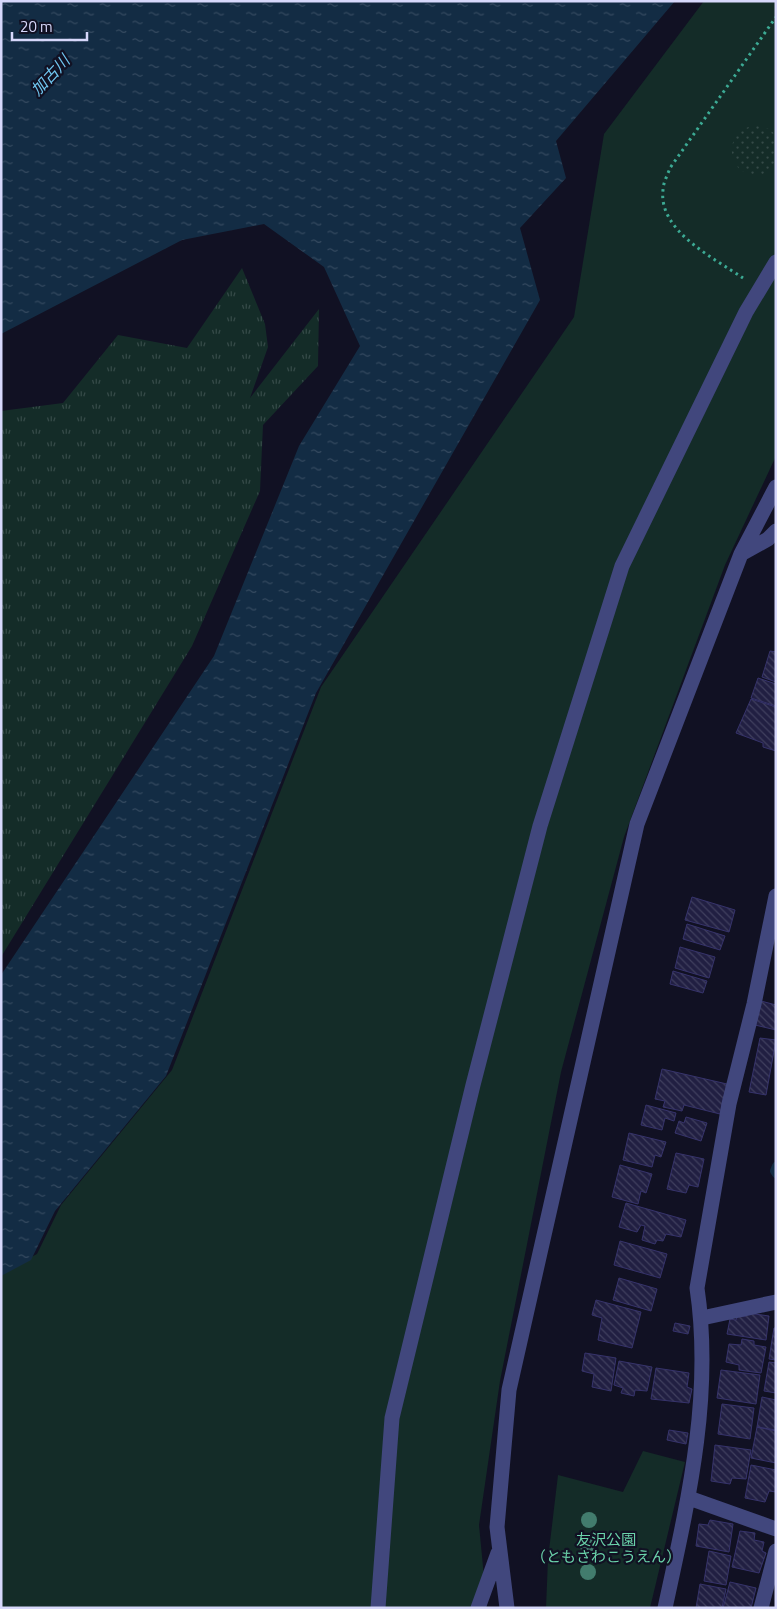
<svg xmlns="http://www.w3.org/2000/svg" width="777" height="1609" font-family="'Titillium Web','Noto Sans JP',sans-serif">
  <style>
    .grass { fill: url(#grass-tufts) }
    .park { fill: #142c28 }
    .garden { fill: url(#garden-dots) }
    .water { fill: url(#water-ripples) }
    .lines { fill: none; stroke-linecap: round; stroke-linejoin: round }
    .stream { stroke: #132c44; stroke-width: 8 }
    .building { fill: url(#building-back-hatch); stroke: #36336b }
    .path { stroke: #3caa94; stroke-width: 3; stroke-dasharray: 2.5 4; stroke-linecap: butt }
    .minor { stroke: #41477d; stroke-width: 15 }
    .tree { fill: #427c6d }
    .labels { text-anchor: middle; dominant-baseline: central; stroke-width: 4.5; stroke-linejoin: round; paint-order: stroke }
    .park-label { font-size: 15px; fill: #6ad3aa; stroke: #111123 }
    .water-label { font-size: 16px; font-style: italic; fill: #70c6f0; stroke: #111123 }
  </style>
  <defs>
    <pattern id="grass-tufts" width="24" height="20" patternUnits="userSpaceOnUse" patternTransform="scale(1.25)"><rect width="24" height="20" fill="#142c28"/><path d="M3 7l-1-3M5 7V3M7 7l1-3M15 17l-1-3M17 17v-4M19 17l1-3" fill="none" stroke="#354a48"/></pattern>
    <pattern id="garden-dots" width="8" height="8" patternUnits="userSpaceOnUse" patternTransform="scale(1.25)"><rect width="8" height="8" fill="#142c28"/><path d="M2 2h.1M6 6h.1" fill="none" stroke="#354a48" stroke-width="1.8" stroke-linecap="round"/></pattern>
    <pattern id="water-ripples" width="26" height="14" patternUnits="userSpaceOnUse" patternTransform="scale(1.25)"><rect width="26" height="14" fill="#132c44"/><path d="M2 4q2-2 4 0t4 0M15 11q2-2 4 0t4 0" fill="none" stroke="#354a60"/></pattern>
    <pattern id="building-back-hatch" width="6" height="6" patternUnits="userSpaceOnUse" patternTransform="scale(1.25)"><rect width="6" height="6" fill="#211f42"/><path d="M-1 5l2 2M0 0l6 6M5-1l2 2" fill="none" stroke="#403f5e"/></pattern>
  </defs>
  <rect width="100%" height="100%" fill="#111123"/>
  <path class="grass" d="M242,268L265,324L268,347L250,398L319,309L318,366L263,425L260,491L192,646L1,957V411L63,403L118,335L187,348Z"/>
  <path class="park" d="M704,1H776V456L725,565L624,837L561,1072L500,1381L479,1525L487,1608H1V1273L37,1254L61,1205L172,1070L321,687L574,317L604,134Z
    M643,1451L685,1462L650,1608H546L548,1559L558,1475L623,1492Z"/>
  <path class="garden" d="M754,125L769,129L776,135V166C766,177 753,177 740,170C725,152 731,131 754,125Z"/>
  <path class="water" d="M1,1H675L556,141L566,178L520,228L540,300L316,693L166,1076L55,1211L31,1260L1,1276V975L214,656L299,446L360,346L324,267L264,224L182,240L1,334Z"/>
  <g class="lines">
    <path class="stream" d="M776,1166L774,1171L776,1174"/>
  </g>
  <path class="building" d="M770,651L776,652V682L762,677Z
    M758,678L776,684V706L751,698Z
    M751,699L776,707V751L763,747V743L736,733Z
    M692,897L735,910L729,932L685,920Z
    M687,924L725,936L720,950L683,939Z
    M680,947L715,957L709,978L675,968Z
    M673,971L707,981L703,993L670,984Z
    M761,1001L776,1005V1030L755,1025Z
    M760,1038L776,1040L766,1095L749,1092Z
    M662,1069L727,1084L720,1114L684,1105L682,1111L663,1107L665,1101L655,1099Z
    M646,1105L676,1113L674,1121L665,1118L662,1130L641,1125Z
    M686,1117L707,1123L701,1141L675,1133L679,1121L684,1123Z
    M629,1133L666,1142L661,1157L655,1155L652,1167L623,1160Z
    M676,1153L704,1159L698,1187L689,1185L686,1193L667,1189Z
    M620,1165L652,1174L646,1193L641,1191L638,1204L612,1197Z
    M626,1203L686,1220L681,1237L666,1234L663,1241L657,1240L655,1244L642,1240L645,1226L641,1225L637,1232L619,1227Z
    M620,1241L667,1254L660,1278L614,1265Z
    M619,1278L657,1289L651,1311L613,1300Z
    M596,1300L641,1312L632,1348L598,1340L602,1318L592,1315Z
    M748,1313L769,1316L766,1340L727,1334L730,1319L736,1320L737,1316H746Z
    M675,1323L690,1326L688,1334L673,1331Z
    M774,1328H776V1360L769,1359Z
    M742,1339L754,1341V1345L766,1347L761,1373L739,1370V1365L726,1362L729,1344L741,1345Z
    M585,1353L616,1358L611,1391L592,1387L594,1374L582,1371Z
    M619,1361L652,1367L647,1391L635,1390L634,1396L621,1393L623,1388L614,1385Z
    M769,1362L776,1363V1393L764,1391Z
    M656,1368L689,1373L687,1387L692,1389L689,1403L651,1399Z
    M721,1370L760,1375L756,1404L717,1398Z
    M762,1397L776,1400V1430L757,1427Z
    M722,1404L754,1408L750,1439L718,1434Z
    M757,1427L776,1431V1463L751,1458Z
    M669,1430L688,1433L686,1444L667,1440Z
    M715,1445L751,1450L746,1479L732,1478L730,1484L711,1481Z
    M751,1465L776,1470V1492L769,1491L765,1502L745,1498Z
    M710,1520L733,1524L729,1552L696,1546L699,1524L708,1525Z
    M740,1531L755,1533L754,1540L764,1542L762,1551L766,1553L759,1573L732,1567Z
    M709,1551L731,1556L726,1585L704,1581Z
    M730,1582L756,1588L751,1608H723Z
    M700,1584L726,1589L722,1608H696Z"/>
  <g class="lines">
    <path class="path" d="M743,278C714,258 658,231 663,190C663,183 668,174 670,168L776,17"/>
    <path class="minor" d="M741,554L768,539L776,531
      M702,1318L776,1302
      M689,1498L776,1529
      M378,1608L392,1418L473,1085L540,826L622,566L746,312L776,262
      M478,1608L498,1553
      M507,1608L497,1527L509,1390L637,824L741,554L776,487
      M665,1608C688,1502 713,1396 697,1288L729,1104L754,1004L776,896
      M761,1608L776,1551"/>
  </g>
  <g class="tree">
    <circle cx="589" cy="1520" r="8"/>
    <circle cx="588" cy="1546" r="8"/>
    <circle cx="588" cy="1572" r="8"/>
  </g>
  <g class="labels">
    <g class="park-label">
      <text x="606" y="1539">友沢公園<tspan x="606" dy="17">（ともさわこうえん）</tspan></text>
    </g>
    <g class="water-label">
      <text transform="translate(50 75) rotate(-47)">加古川</text>
    </g>
  </g>
  <rect width="777" height="1609" fill="none" stroke="#d7d8fb" stroke-width="5"/>
  <path d="M12 32v8h75v-8" fill="none" stroke="#d7d8fb" stroke-width="2.5"/>
  <text x="20" y="32" font-size="15" fill="#d7d8fb" stroke="#111123" stroke-width="4" paint-order="stroke">20 m</text>
</svg>
